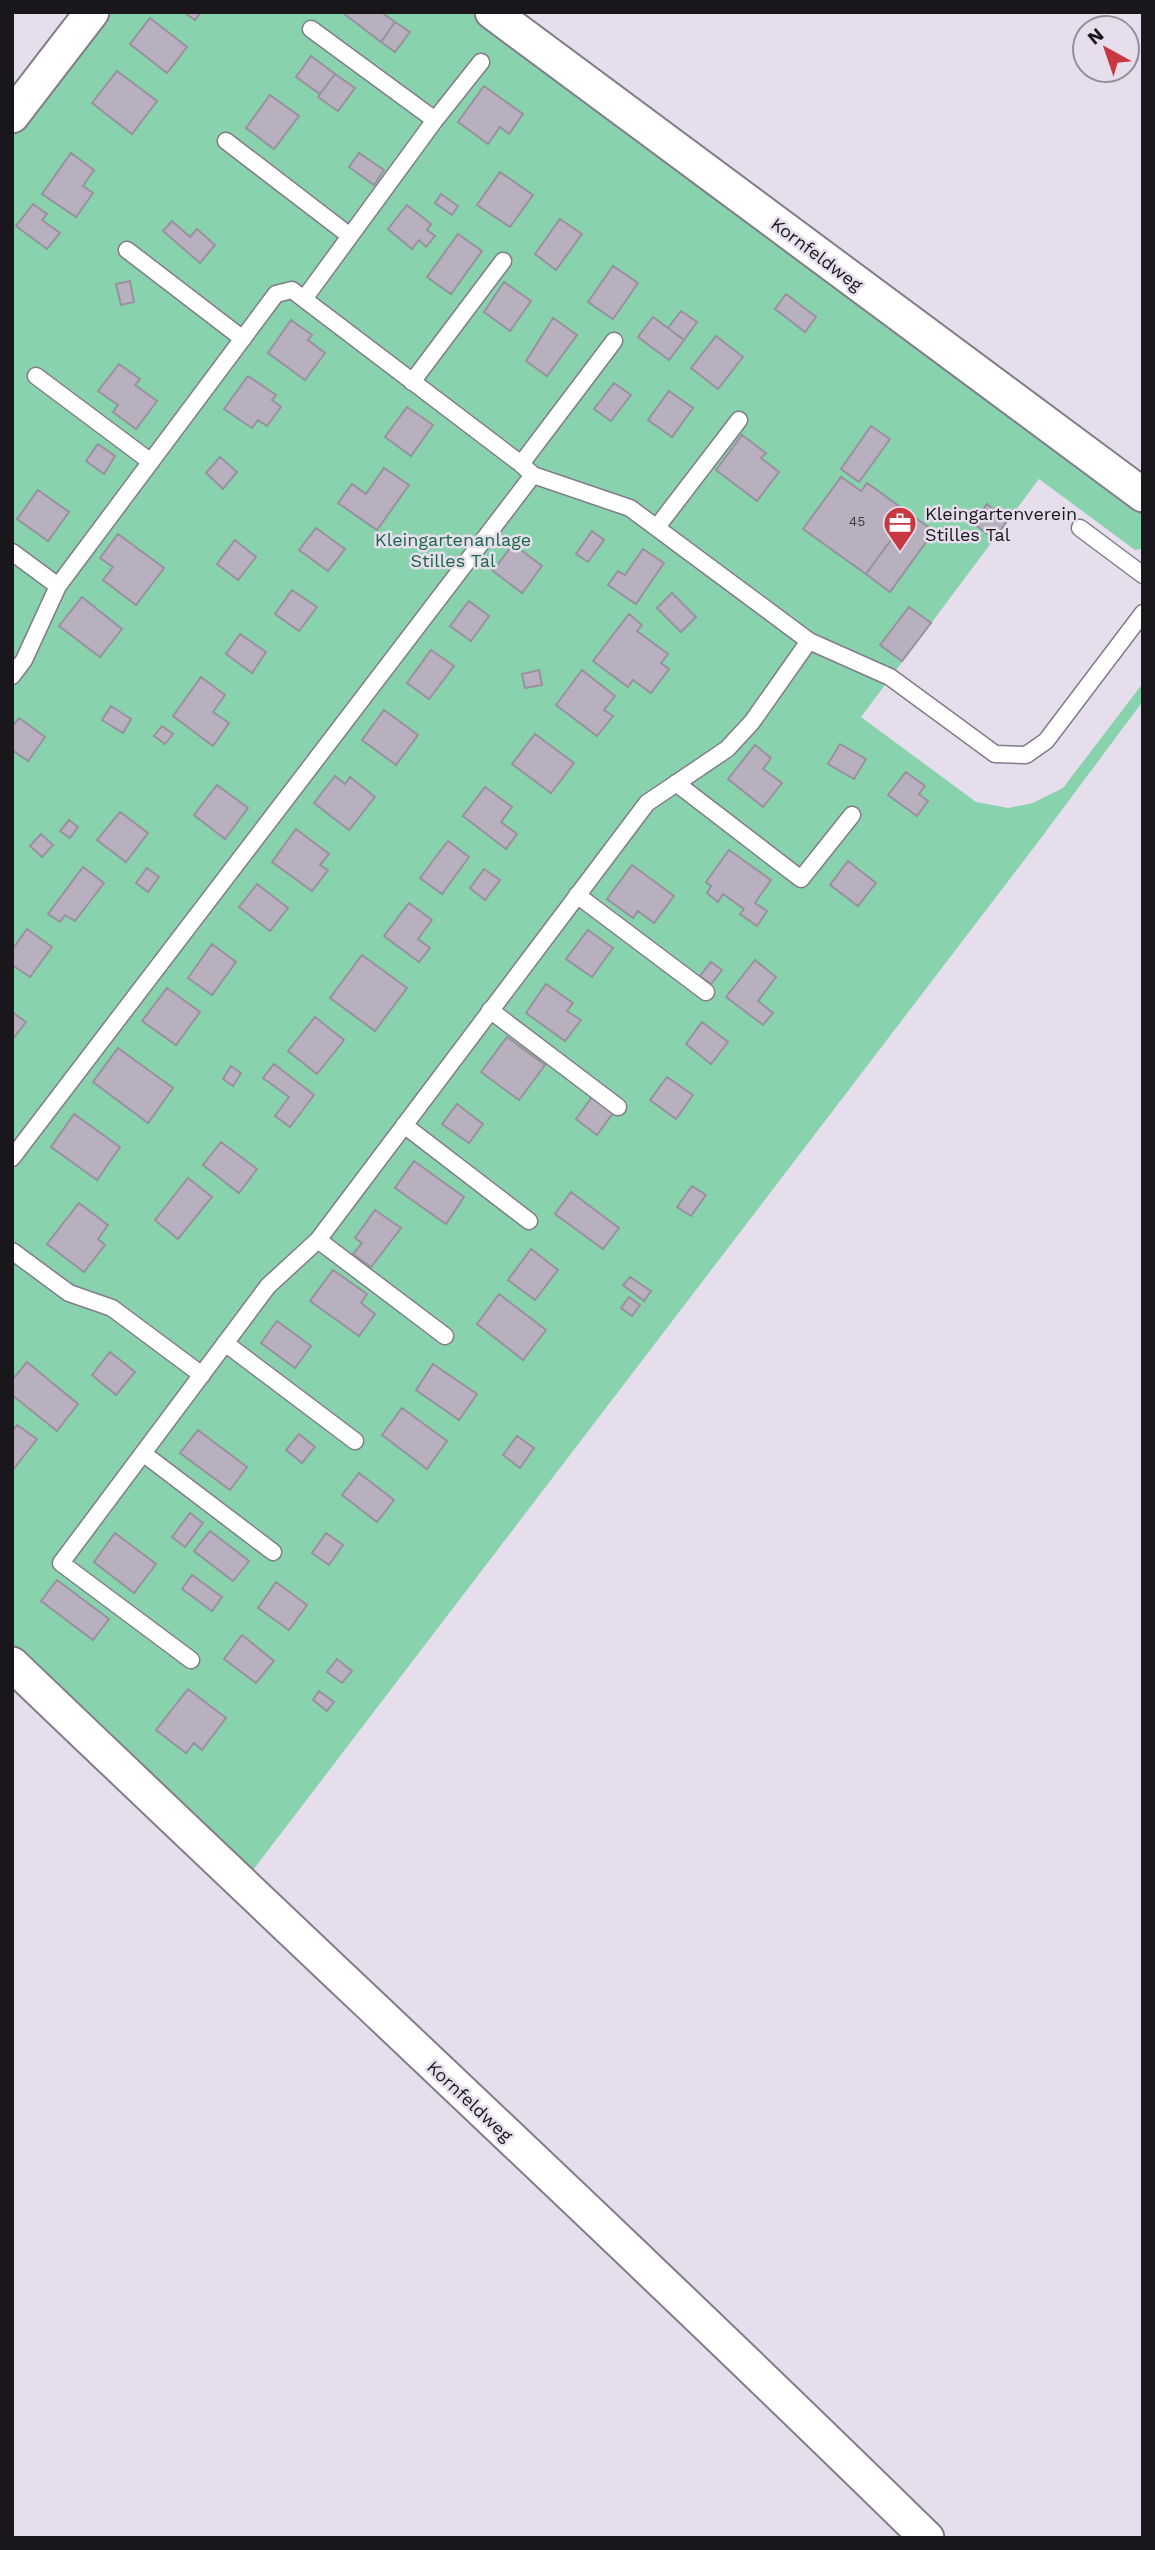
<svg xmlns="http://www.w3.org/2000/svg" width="1155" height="2550" font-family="'Work Sans',sans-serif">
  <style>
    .green { fill: #88d2ad }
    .building { fill: #b8b0be; stroke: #98919e; stroke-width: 2 }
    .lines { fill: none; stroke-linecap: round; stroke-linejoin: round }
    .service-casing { stroke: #827b88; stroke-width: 19 }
    .minor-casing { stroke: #827b88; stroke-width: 37 }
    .service { stroke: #fff; stroke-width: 16 }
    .minor { stroke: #fff; stroke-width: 33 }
    .labels { text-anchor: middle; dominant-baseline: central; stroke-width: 5; stroke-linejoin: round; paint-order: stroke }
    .number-label { font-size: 14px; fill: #423d44 }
    .street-label { font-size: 18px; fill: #1a171c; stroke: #e6deec }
    .poi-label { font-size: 18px; fill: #1a171c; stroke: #e6deec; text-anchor: start }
    .park-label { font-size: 18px; fill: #196747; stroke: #e6deec }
  </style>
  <rect width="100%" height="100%" fill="#e6deec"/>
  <path class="green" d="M104,12H470L1143,514V549L1135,550L1039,479L861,717L976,802L1008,808L1033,803L1063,788L1143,683V701L1035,846L250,1874L12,1645V132Z"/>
  <path class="building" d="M184,12H201L195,20Z
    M342,12H381L395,22L381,42Z
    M150,18L187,47L167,73L130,44Z
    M395,22L410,32L395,52L381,42Z
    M311,56L335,74L320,94L296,77Z
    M117,71L157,101L132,134L92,103Z
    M335,74L355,88L338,111L318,97Z
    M484,86L523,114L509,134L500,127L488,144L458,122Z
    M270,95L299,116L274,149L246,128Z
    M71,153L94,170L83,186L93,193L76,217L42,194Z
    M359,153L384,170L374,185L349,167Z
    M500,172L533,195L510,227L477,205Z
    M441,194L458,206L452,215L435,203Z
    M33,204L47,214L42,220L60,233L47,249L16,226Z
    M407,205L431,224L427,230L435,236L426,247L419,240L412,249L388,229Z
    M560,219L582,234L556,270L535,254Z
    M172,221L190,237L197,229L215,245L200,263L163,231Z
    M458,234L482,251L451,294L427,277Z
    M613,266L638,283L613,319L588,302Z
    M130,281L134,302L121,305L116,284Z
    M504,282L531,301L510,331L484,312Z
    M786,294L816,317L805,332L775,309Z
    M681,311L697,322L684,340L668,328Z
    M653,317L684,340L669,360L638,337Z
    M553,318L577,335L547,376L526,361Z
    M291,320L312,335L308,340L325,353L305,380L268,353Z
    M716,336L743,357L718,389L691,368Z
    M119,364L140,379L135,385L157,401L136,429L113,412L118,405L98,391Z
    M248,376L276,395L272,400L281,407L267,426L258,420L252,428L224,409Z
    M614,383L631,395L611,421L594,409Z
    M669,391L693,408L672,437L648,420Z
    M407,407L433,425L411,456L385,437Z
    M871,426L890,439L859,482L841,469Z
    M742,435L766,453L761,458L779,472L757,501L716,470Z
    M98,444L115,456L104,474L86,461Z
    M220,457L237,472L223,489L206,473Z
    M384,468L409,485L377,530L338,503L352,484L366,494Z
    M841,477L861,491L867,483L910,514L866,574L803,529Z
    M38,490L69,512L48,541L17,519Z
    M987,504L1008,520L994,539L973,523Z
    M910,514L934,531L890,592L866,574Z
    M316,528L345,549L328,571L299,550Z
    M592,531L604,540L588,562L576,554Z
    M118,534L164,568L136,605L103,580L113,567L100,558Z
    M235,540L256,557L238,580L217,564Z
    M513,544L542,566L522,593L493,571Z
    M643,549L664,563L636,604L608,585L618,571L625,575Z
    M292,590L317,607L299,631L275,614Z
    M672,593L696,617L681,632L657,608Z
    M82,597L122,629L100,657L59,626Z
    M469,601L489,616L471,641L450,626Z
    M909,607L931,623L902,661L880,645Z
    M629,614L642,625L637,631L668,654L661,663L669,669L651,693L633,680L628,687L593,661Z
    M240,634L266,652L252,673L226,654Z
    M431,650L454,666L429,699L407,683Z
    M539,670L542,685L525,688L522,674Z
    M582,670L615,696L604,710L613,716L597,736L556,705Z
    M201,677L225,695L213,712L229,723L213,746L173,716Z
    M111,706L131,719L123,733L102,720Z
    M384,710L418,735L396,765L362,740Z
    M19,718L45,737L28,761L12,750V727Z
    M162,726L173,734L165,744L154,736Z
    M535,734L574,763L551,793L512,764Z
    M840,744L866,759L854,779L828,764Z
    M755,745L771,758L763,769L782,783L763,807L728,779Z
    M906,772L925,786L919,794L928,801L917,816L888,795Z
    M335,776L345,784L350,777L375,797L349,830L314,803Z
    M217,785L248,808L225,839L194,815Z
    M485,787L512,807L501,822L517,834L506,849L463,816Z
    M120,812L148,833L126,862L97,840Z
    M69,820L78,827L70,838L60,831Z
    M296,829L329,854L320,865L328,870L312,891L272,862Z
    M41,834L53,845L42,857L30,846Z
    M448,841L469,857L442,894L420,878Z
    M729,850L771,880L755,903L767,911L757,926L740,914L744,909L723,894L718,902L707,893L711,886L706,882Z
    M848,861L876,883L858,906L830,885Z
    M632,865L674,896L654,923L638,911L633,918L607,899Z
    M83,867L104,883L75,921L65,915L60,922L48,914Z
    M147,868L159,877L148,892L136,883Z
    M484,869L500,880L485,900L470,888Z
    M257,884L288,908L270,931L239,907Z
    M409,903L432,920L418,939L430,948L419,962L384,936Z
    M27,929L52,947L30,977L12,965V950Z
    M588,930L613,948L592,977L566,959Z
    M212,944L236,962L212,995L188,978Z
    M362,955L407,988L375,1031L330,998Z
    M755,960L776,977L758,1001L773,1013L763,1025L726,997Z
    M711,962L722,970L711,984L700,976Z
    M546,984L573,1003L567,1011L581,1020L565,1041L526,1013Z
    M167,988L200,1012L176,1045L142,1021Z
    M12,1012L26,1022L12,1040Z
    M315,1017L344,1040L317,1074L288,1051Z
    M702,1022L728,1042L711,1064L686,1044Z
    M507,1037L545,1065L519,1100L481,1072Z
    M118,1048L173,1088L148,1123L93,1082Z
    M274,1064L314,1095L290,1127L275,1116L289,1097L263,1078Z
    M231,1066L241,1073L233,1086L223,1079Z
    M667,1077L693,1095L676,1119L650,1100Z
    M592,1097L613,1113L597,1135L576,1119Z
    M457,1104L483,1124L469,1143L442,1124Z
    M74,1114L120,1147L97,1180L51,1147Z
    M221,1142L257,1169L239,1193L203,1165Z
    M414,1161L464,1197L446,1224L395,1188Z
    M188,1178L212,1197L178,1239L155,1220Z
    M692,1186L706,1195L691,1216L677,1207Z
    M571,1192L619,1228L603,1249L555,1214Z
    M79,1203L108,1225L98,1239L105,1245L84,1272L47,1244Z
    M375,1210L401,1228L371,1267L353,1254L362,1243L355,1238Z
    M531,1249L558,1270L535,1300L508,1280Z
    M333,1270L367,1294L361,1303L375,1314L359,1336L310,1301Z
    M630,1277L651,1291L644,1301L623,1285Z
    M499,1294L546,1330L523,1360L477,1324Z
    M629,1297L640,1305L632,1316L621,1308Z
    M277,1321L311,1346L295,1368L261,1343Z
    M110,1352L135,1372L116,1395L92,1375Z
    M27,1362L78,1404L57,1431L12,1395V1380Z
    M433,1364L477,1394L459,1420L416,1390Z
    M402,1408L447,1441L427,1469L382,1435Z
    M17,1425L37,1439L12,1471V1431Z
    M198,1430L247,1467L230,1490L180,1453Z
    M299,1434L315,1447L302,1463L286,1450Z
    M517,1436L534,1448L520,1468L503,1455Z
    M359,1473L394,1500L377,1522L342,1495Z
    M190,1513L203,1523L185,1547L172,1537Z
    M210,1531L249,1561L233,1581L194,1551Z
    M115,1533L156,1564L134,1593L94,1562Z
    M326,1533L343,1545L329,1565L312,1553Z
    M192,1575L222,1597L212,1611L182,1589Z
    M57,1580L109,1619L93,1640L41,1601Z
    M276,1582L307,1605L289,1630L258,1608Z
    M242,1635L274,1661L256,1683L224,1659Z
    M337,1659L352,1671L342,1683L327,1672Z
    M188,1689L226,1718L202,1750L194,1743L186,1753L156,1730Z
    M319,1691L334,1702L327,1711L313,1700Z"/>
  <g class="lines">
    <defs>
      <path id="service" d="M311,29L435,120
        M226,141L350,236
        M127,250L243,339
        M304,299L435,120L481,62
        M36,376L151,462
        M412,382L503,261
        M521,464L614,341
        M657,527L739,420
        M1080,528L1143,575
        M12,552L58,586
        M12,676L24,660L58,586L276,294L292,290L521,464L533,475L630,508L809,641L890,677L995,754L1026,755L1046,741L1143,613
        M676,783L801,879L852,815
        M577,895L706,992
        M490,1010L618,1107
        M404,1125L529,1221
        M12,1158L533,475
        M318,1240L445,1336
        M12,1251L69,1293L112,1308L202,1375
        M225,1343L355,1441
        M144,1454L273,1552
        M191,1660L61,1563L268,1286L318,1240L647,803L727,749L752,722L809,641"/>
      <path id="minor" d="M492,12L1143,495
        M12,116L92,12
        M12,1664C316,1956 626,2243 927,2538"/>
    </defs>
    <use href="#service" class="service-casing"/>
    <use href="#minor" class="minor-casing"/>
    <use href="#service" class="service"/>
    <use href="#minor" class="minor"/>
  </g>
  <defs>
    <symbol id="office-pin" viewBox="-11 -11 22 30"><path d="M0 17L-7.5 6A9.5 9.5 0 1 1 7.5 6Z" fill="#c83841" stroke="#e6deec"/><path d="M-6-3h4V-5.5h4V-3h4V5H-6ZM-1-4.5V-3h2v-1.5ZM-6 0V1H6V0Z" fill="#fff"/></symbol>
  </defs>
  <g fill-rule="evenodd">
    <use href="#office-pin" x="881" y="504" width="38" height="52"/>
  </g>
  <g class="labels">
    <g class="number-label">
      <text x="857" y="521">45</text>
    </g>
    <g class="street-label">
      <text transform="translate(817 254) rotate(37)">Kornfeldweg</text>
      <text transform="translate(470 2101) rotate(43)">Kornfeldweg</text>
    </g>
    <g class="poi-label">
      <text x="925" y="513">Kleingartenverein<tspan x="925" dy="21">Stilles Tal</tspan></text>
    </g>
    <g class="park-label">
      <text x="453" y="539">Kleingartenanlage<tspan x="453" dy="21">Stilles Tal</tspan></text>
    </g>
  </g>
  <rect width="1155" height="2550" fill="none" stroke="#1a171c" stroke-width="28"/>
  <g transform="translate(1106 49) rotate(320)"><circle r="33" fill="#e6deec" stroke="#948e99" stroke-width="2"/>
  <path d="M0-5L12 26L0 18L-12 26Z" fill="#c83841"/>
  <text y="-10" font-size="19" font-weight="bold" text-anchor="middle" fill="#1a171c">N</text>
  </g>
</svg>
